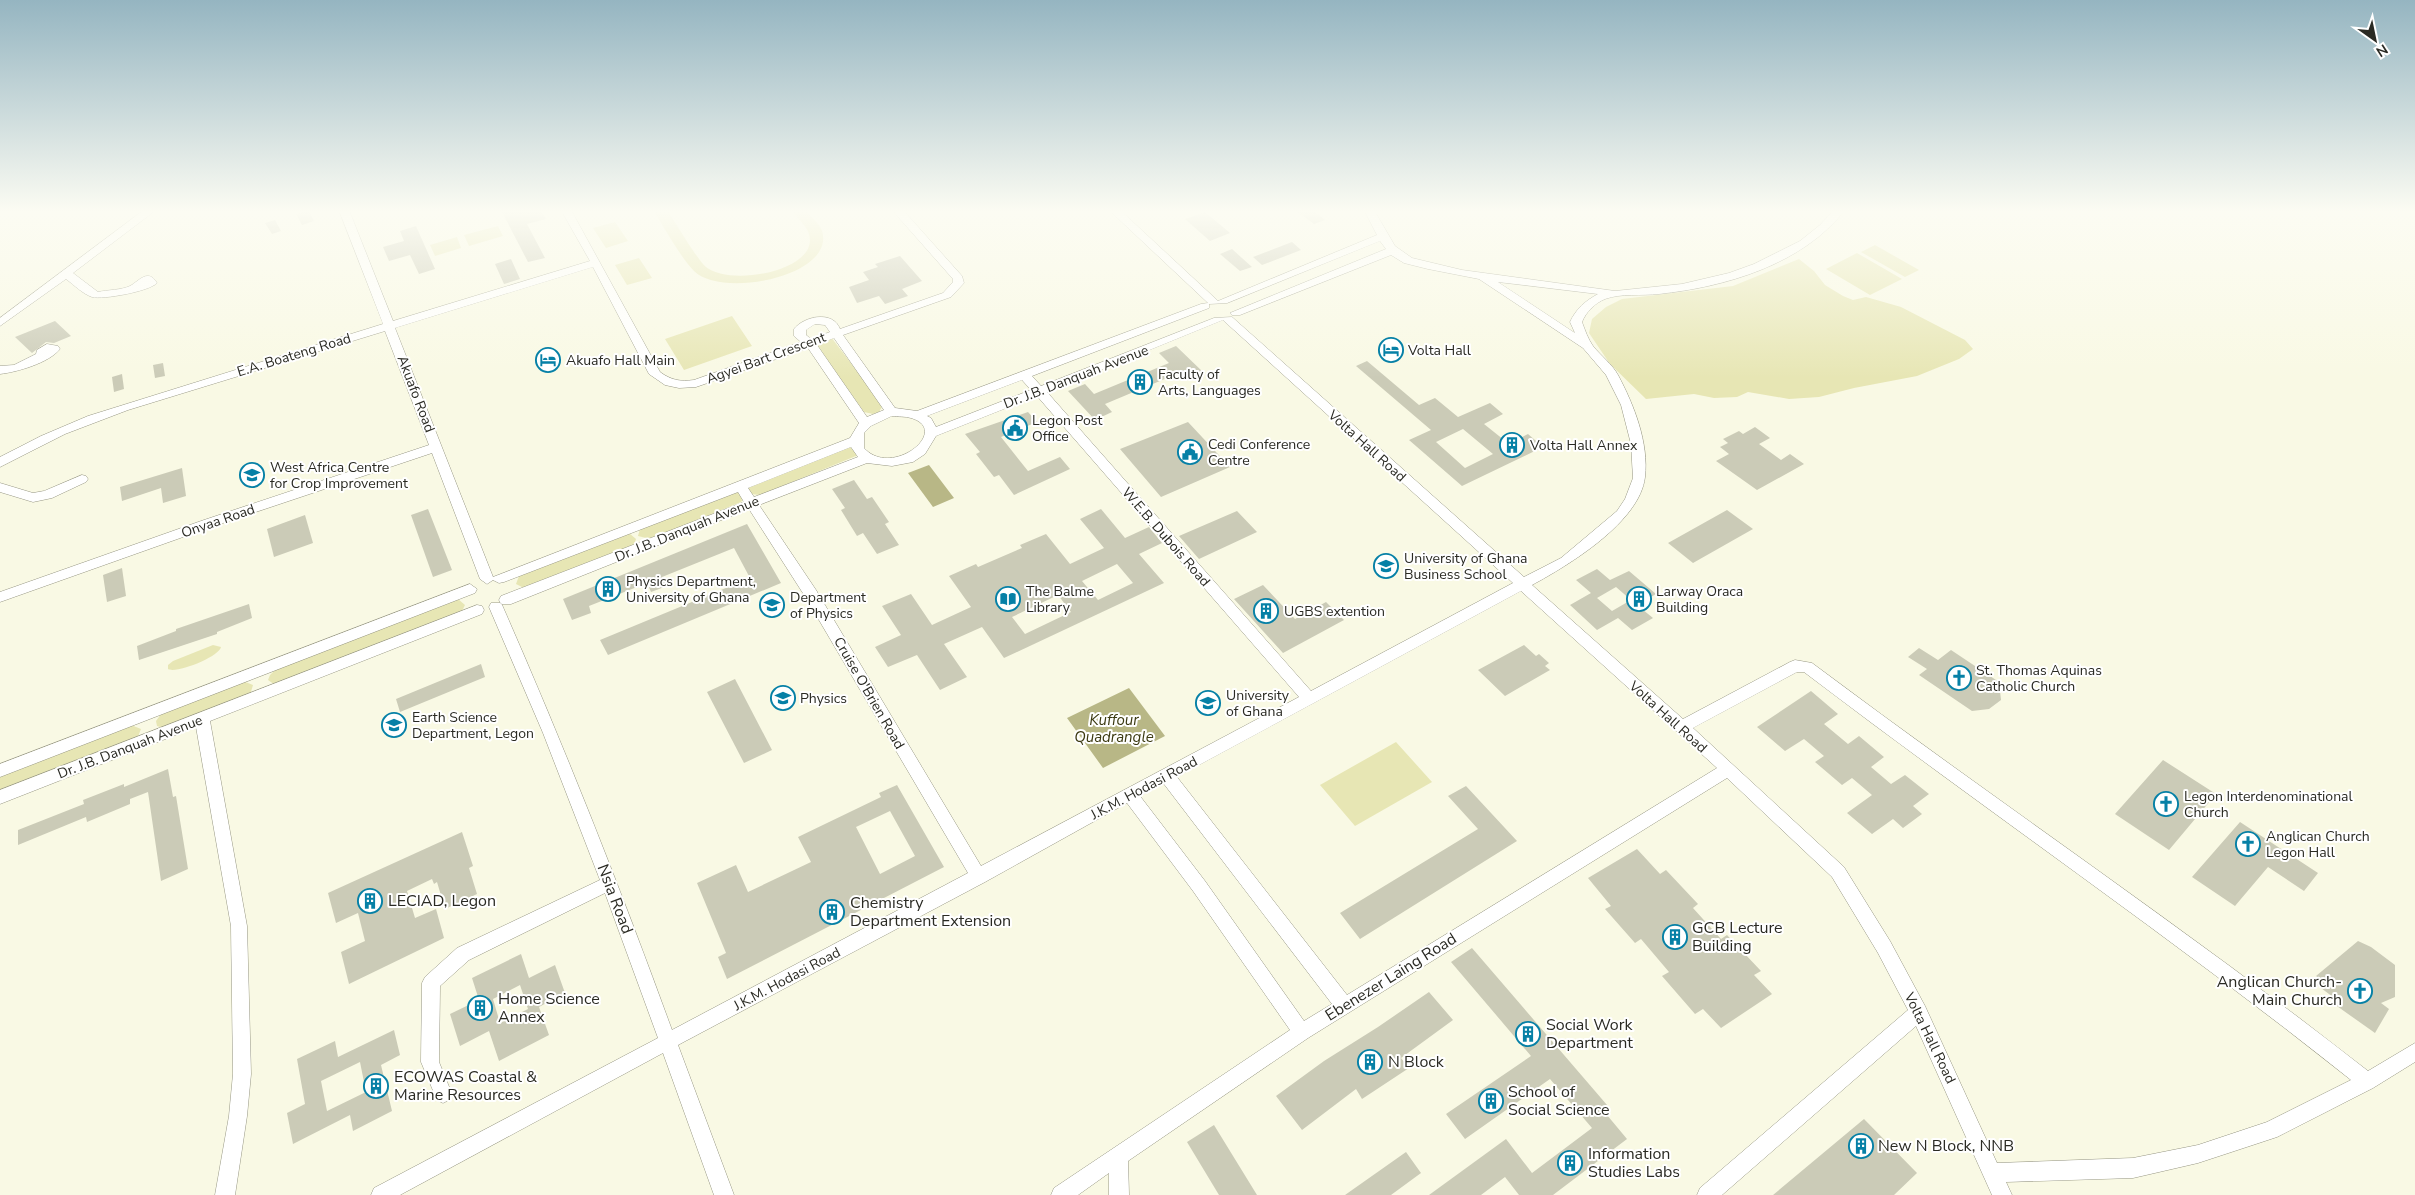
<svg xmlns="http://www.w3.org/2000/svg" width="2415" height="1195" font-family="'Nunito Sans',sans-serif">
  <style>
    .green { fill: #e7e6b4 }
    .water { fill: #b8b786 }
    .building { fill: #cbcbb7; fill-rule: evenodd }
    .lines { fill: none; stroke-linecap: round; stroke-linejoin: round }
    .minor-casing { stroke: #979784; stroke-width: 1 }
    .minor { fill: #fff; fill-rule: evenodd }
    .labels { text-anchor: middle; dominant-baseline: central; stroke-width: 4; stroke-linejoin: round; paint-order: stroke }
    .poi-label { font-size: 14px; fill: #2a2a23; stroke: #fff; text-anchor: start }
    .street-label { font-size: 14px; fill: #2a2a23; stroke: #fff }
    .water-label { font-size: 15px; font-style: italic; fill: #3b3911; stroke: #fff }
    .near-street-label { font-size: 16px; fill: #2a2a23; stroke: #fff }
    .near-poi-label { font-size: 16px; fill: #2a2a23; stroke: #fff; text-anchor: start }
  </style>
  <rect width="100%" height="100%" fill="#f9f9e4"/>
  <path class="green" d="M653,210H667C676,223 696,258 706,267C730,287 820,271 809,234C807,226 796,217 791,210H805C810,216 820,224 822,231C836,276 722,299 694,271C681,258 664,227 653,210Z
    M615,222L628,241L606,248L593,228Z
    M498,226L503,236L469,246L464,235Z
    M457,237L461,248L435,256L430,245Z
    M1875,245L1919,270L1905,277L1861,252Z
    M1857,253L1902,279L1870,295L1826,269Z
    M639,258L652,278L627,285L615,265Z
    M1799,259L1814,271L1825,285L1843,296L1853,300L1866,297L1901,307L1965,340L1973,349L1959,359L1917,376L1854,388L1819,397L1789,399L1748,392L1737,397L1714,398L1694,394L1646,399L1610,364L1589,333L1592,319L1606,307L1622,299L1733,286Z
    M732,316L752,346L684,370L665,339Z
    M831,337L883,405L879,412L873,414L864,412L816,344Z
    M850,447L857,454L856,456L760,495L751,494L748,490L750,486Z
    M735,492L739,493L743,499L741,502L650,539L638,536L640,529Z
    M629,533L636,539L634,545L524,588L516,584L519,576Z
    M458,599L465,605L462,611L275,685L268,680L270,675L276,669Z
    M213,645L221,647C219,657 176,674 168,669V665L173,661Z
    M243,681L253,685L250,695L163,728L157,726L156,721L161,714Z
    M131,725L141,729L137,739L0,793V776Z
    M1396,742L1432,782L1355,826L1320,785Z"/>
  <path class="water" d="M929,465L954,498L933,507L908,473Z
    M1129,688L1165,736L1103,768L1067,718Z"/>
  <path class="building" d="M308,210L314,221L302,225L296,214Z
    M501,210H541L546,219L527,224L545,258L528,262Z
    M1295,210H1313L1325,220L1314,224Z
    M1205,212L1230,233L1210,241L1185,219Z
    M275,220L281,231L272,234L265,223Z
    M416,226L435,269L419,274L410,255L389,261L383,247L404,241L400,231Z
    M1292,242L1301,250L1262,265L1253,257Z
    M1232,249L1252,267L1240,271L1220,254Z
    M900,256L922,281L902,289L908,296L885,304L879,296L857,303L849,287L869,280L863,272L878,267L875,264Z
    M511,259L520,279L504,284L495,264Z
    M55,321L71,336L54,343L46,342L32,353L15,337Z
    M1176,346L1204,373L1187,380L1179,373L1105,404L1112,412L1095,420L1068,391L1085,384L1094,394L1169,363L1159,353Z
    M1367,361L1419,405L1435,398L1458,417L1490,403L1503,414L1484,424L1509,444L1528,434L1543,447L1462,486L1409,440L1431,430L1356,366ZM1463,429L1493,454L1465,468L1436,442Z
    M163,363L165,376L155,378L153,365Z
    M122,374L124,389L114,392L112,377Z
    M1028,412L1037,422L1001,437L1028,471L1060,457L1070,469L1014,495L999,475L994,477L976,454L980,452L965,434Z
    M1188,422L1230,467L1161,497L1120,449Z
    M1755,427L1770,438L1759,444L1781,460L1790,454L1804,464L1757,490L1716,461L1729,454L1720,447L1728,443L1723,439L1739,431L1743,434Z
    M182,468L186,496L163,503L161,488L122,501L120,487Z
    M854,480L867,499L872,497L889,522L885,524L899,545L877,554L863,533L857,536L841,510L845,508L832,489Z
    M428,509L452,570L433,577L411,515Z
    M1101,509L1125,538L1149,527L1162,543L1139,554L1164,583L1004,658L982,627L944,644L967,677L940,690L917,655L888,667L875,647L901,635L882,606L911,594L932,625L971,607L949,576L976,564L978,567L1022,548L1020,545L1046,534L1070,564L1104,548L1080,519ZM1117,564L1133,583L1098,600L1082,581ZM1058,595L1071,612L1025,634L1012,617Z
    M1727,510L1753,529L1693,563L1668,543Z
    M1237,511L1257,532L1199,559L1179,536Z
    M305,515L313,543L274,557L267,529Z
    M747,524L781,583L608,655L600,640L750,578L734,548L662,577L667,586L651,592L647,583L589,606L591,613L572,620L563,599Z
    M122,568L126,596L107,602L103,575Z
    M1597,569L1610,580L1629,571L1656,594L1637,605L1653,618L1632,630L1618,618L1597,630L1570,605L1591,593L1576,580ZM1616,587L1631,600L1612,611L1597,598Z
    M1263,585L1295,619L1326,602L1344,620L1283,653L1234,599Z
    M249,604L252,618L217,632V634L139,660L137,646L176,631V629Z
    M1524,645L1536,656L1539,654L1549,663L1545,666L1550,670L1505,696L1478,670Z
    M1919,648L1938,660L1951,650L1999,682L2001,700L1989,709L1972,711L1919,675L1927,669L1908,657Z
    M481,664L485,677L400,712L396,699Z
    M735,679L772,750L744,763L707,692Z
    M1811,691L1838,714L1824,724L1848,744L1859,736L1884,757L1871,767L1891,784L1905,775L1929,794L1913,806L1922,814L1903,828L1893,819L1872,834L1847,813L1872,795L1852,778L1842,785L1815,762L1824,756L1804,739L1785,751L1757,727Z
    M2163,760L2216,794L2169,850L2115,814Z
    M168,769L173,797L176,796L188,869L161,881L148,792L130,799V804L87,822L86,817L18,845V830L84,804L83,800L124,784V787Z
    M897,785L944,867L727,979L718,957L726,953L697,883L736,865L748,892L811,862L798,837L881,797L879,793ZM890,811L915,856L880,874L856,827Z
    M1466,786L1517,841L1360,939L1340,913L1478,829L1448,796Z
    M2240,822L2318,873L2304,891L2268,867L2235,906L2192,877Z
    M462,832L473,866L469,868L477,894L445,909L437,882L434,884L432,879L407,891L415,918L436,909L444,938L349,984L341,952L365,941L358,913L336,923L328,893Z
    M1637,849L1660,874L1666,870L1698,904L1693,908L1721,939L1727,935L1761,971L1754,975L1772,994L1721,1028L1703,1009L1695,1014L1662,976L1669,972L1641,939L1635,943L1605,909L1611,906L1588,878Z
    M2358,941L2371,947L2395,965V997L2381,1003L2389,1009L2375,1033L2334,1004L2333,997L2317,985L2322,980L2316,976Z
    M1472,948L1607,1105L1602,1109L1627,1139L1553,1195H1519L1505,1177L1481,1195H1429L1506,1139L1532,1173L1592,1128L1550,1079L1465,1139L1446,1114L1531,1056L1451,962Z
    M521,954L529,978L555,965L565,993L539,1007L549,1035L499,1061L489,1031L460,1046L450,1014L479,1000L472,978ZM520,985L528,1009L500,1023L493,999Z
    M1429,992L1453,1020L1401,1058L1409,1068L1362,1099L1356,1089L1302,1130L1276,1096L1324,1061L1378,1027Z
    M394,1030L400,1055L381,1065L392,1111L353,1131L350,1115L293,1144L287,1113L305,1104L297,1059L335,1041L338,1057ZM360,1062L366,1092L327,1111L321,1081Z
    M1864,1119L1917,1173L1894,1195H1773Z
    M1214,1125L1257,1195H1219L1187,1142Z
    M1406,1152L1421,1173L1391,1195H1345Z"/>
  <g class="lines">
    <defs>
      <path id="minor" d="M144,210H156L73,273L98,292C107,290 122,290 130,286C139,281 148,268 157,283C150,291 103,300 92,297C83,294 74,285 66,279L0,326V318Z
        M339,210H349L393,321L590,261L561,210H571L660,372C671,380 680,382 694,380L801,342L794,336V329C804,316 833,310 840,329L943,293L953,282V279L892,210H903L962,276L964,283L951,297L843,335L895,408L917,411L1201,304L1208,303L1109,210H1120L1218,301L1377,235L1364,210H1374L1395,246L1412,258L1462,270L1615,291L1682,284L1729,273L1754,264L1800,241L1820,225L1834,210H1845C1802,265 1725,287 1659,294C1642,296 1621,293 1605,299C1595,303 1586,312 1582,322C1585,330 1588,339 1593,346C1601,356 1612,364 1618,375C1634,405 1649,443 1645,477C1640,522 1569,565 1532,585L1683,719L1790,662L1795,660L1812,663C1996,801 2187,929 2368,1071L2415,1043V1062L2373,1088L2277,1137L2198,1163L2133,1178L2006,1182L2012,1195H1992L1916,1026L1722,1195H1697L1700,1188L1908,1010L1878,953L1832,877L1727,778L1308,1038L1128,1161L1129,1195H1109V1173L1078,1195H1051L1054,1188L1290,1030L1193,891L1127,803L985,882L678,1045L734,1195H714L663,1053L400,1195H371L374,1188L658,1038L605,893L469,960L440,986L439,1062L452,1094L449,1100L443,1103L437,1100L421,1062L422,983L425,977L457,948L600,880L543,733L489,607L491,603H501L503,607C564,746 620,887 672,1030L968,873L806,598L749,509L511,604H501L499,600L501,596L744,502L738,492L504,582L499,583L493,580L487,584L480,579L432,453L214,526L0,602V592L204,520L429,445L385,331L128,410L65,434L0,467V457L41,436L88,416L383,324ZM1380,241L1386,249L1230,313L1232,315H1240L1391,255L1404,263L1428,269L1479,279L1583,348L1606,375L1621,405L1631,444L1633,478L1625,499L1617,511L1561,558L1524,577L1232,317L1214,318L1041,386L1032,376L1209,308V304L1227,303ZM593,267L649,374L665,385L679,388L696,387L808,348L859,423L850,438L493,577L395,328ZM1498,282L1598,294C1585,301 1576,309 1570,322L1575,333ZM1223,320L1224,321L1513,583L1311,691L1047,392ZM815,324L825,325L830,332L811,339L806,335V330ZM834,338L884,410L867,417L817,345ZM1022,380L1031,390L936,427L931,418L927,416ZM1037,396L1299,697L981,866L816,590L759,505L867,463L892,466L913,462L925,454L936,436ZM892,416C898,417 905,416 911,418C952,430 892,479 864,448V433L871,426ZM851,447L858,457L754,497L748,488ZM1521,591L1717,768L1347,995L1177,777ZM1797,672H1804C1985,810 2173,938 2351,1080L2267,1122L2198,1145L2133,1158L1997,1163L1925,1006L1890,941L1844,867L1693,728ZM1164,784L1332,1004L1304,1021L1205,881L1140,796Z
        M47,344L58,346L60,349C49,363 17,372 0,374V366L14,365L36,354L37,350Z
        M82,475L86,476L88,479L86,482L52,498L33,502L0,492V483L33,493L44,491Z
        M470,584L477,589L475,593L0,777V764Z
        M477,605L482,606L484,610L482,614L210,721L247,926L251,1074L247,1116L235,1195H215L229,1116L233,1074L231,926L196,727L0,804V790Z"/>
    </defs>
    <use href="#minor" class="minor-casing"/>
    <use href="#minor" class="minor"/>
  </g>
  <linearGradient id="sky" x2="0" y2="1"><stop stop-color="#95b5c1"/><stop offset="0.56" stop-color="#fcfcf3"/><stop offset="1" stop-color="#fcfcf3" stop-opacity="0"/></linearGradient>
  <rect width="2415" height="378" fill="url(#sky)"/>
  <defs>
    <symbol id="hotel-ring" viewBox="-11 -11 22 22"><circle r="9.5" fill="#fff" stroke="#0680a6" stroke-width="1.5"/><path d="M-6-4.5h1.5V1H6V5H4.5V3h-9V5H-6ZM-4 0a1.8 1.8 0 1 1 3.6 0ZM.5 0V-2.5h3Q6-2.5 6 0Z" fill="#0680a6"/></symbol>
    <symbol id="building-ring" viewBox="-11 -11 22 22"><circle r="9.5" fill="#fff" stroke="#0680a6" stroke-width="1.5"/><path d="M-4-6H4V6H1V3H-1V6H-4ZM-2.5-4.3h1.7v1.8h-1.7ZM.8-4.3h1.7v1.8H.8ZM-2.5-1h1.7V.8h-1.7ZM.8-1h1.7V.8H.8Z" fill="#0680a6"/></symbol>
    <symbol id="civic-ring" viewBox="-11 -11 22 22"><circle r="9.5" fill="#fff" stroke="#0680a6" stroke-width="1.5"/><path d="M-.6-6.5H3V-4.5H.6V-3L4-1V1h2V6H-6V1h2V-1L-.6-3ZM-1.2 2.5V6h2.4V2.5Z" fill="#0680a6"/></symbol>
    <symbol id="school-ring" viewBox="-11 -11 22 22"><circle r="9.5" fill="#fff" stroke="#0680a6" stroke-width="1.5"/><path d="M0-5L7-2L0 1L-7-2ZM-4 1L0 2.5L4 1V4Q0 6-4 4Z" fill="#0680a6"/></symbol>
    <symbol id="university-ring" viewBox="-11 -11 22 22"><circle r="9.5" fill="#fff" stroke="#0680a6" stroke-width="1.5"/><path d="M0-5L7-2L0 1L-7-2ZM-4 1L0 2.5L4 1V4Q0 6-4 4Z" fill="#0680a6"/></symbol>
    <symbol id="library-ring" viewBox="-11 -11 22 22"><circle r="9.5" fill="#fff" stroke="#0680a6" stroke-width="1.5"/><path d="M-6-4Q-3-5.5-.7-3.5V5Q-3 3-6 4ZM6-4Q3-5.5 .7-3.5V5Q3 3 6 4Z" fill="#0680a6"/></symbol>
    <symbol id="church-ring" viewBox="-11 -11 22 22"><circle r="9.5" fill="#fff" stroke="#0680a6" stroke-width="1.5"/><path d="M-1.2-6h2.4v3.5h3.3v2.4h-3.3V6h-2.4V-.1h-3.3v-2.4h3.3Z" fill="#0680a6"/></symbol>
  </defs>
  <g fill-rule="evenodd">
    <use href="#hotel-ring" x="1377" y="336" width="28" height="28"/>
    <use href="#hotel-ring" x="534" y="346" width="28" height="28"/>
    <use href="#building-ring" x="1126" y="368" width="28" height="28"/>
    <use href="#civic-ring" x="1001" y="414" width="28" height="28"/>
    <use href="#building-ring" x="1498" y="431" width="28" height="28"/>
    <use href="#civic-ring" x="1176" y="438" width="28" height="28"/>
    <use href="#school-ring" x="238" y="461" width="28" height="28"/>
    <use href="#university-ring" x="1372" y="552" width="28" height="28"/>
    <use href="#building-ring" x="594" y="575" width="28" height="28"/>
    <use href="#library-ring" x="994" y="585" width="28" height="28"/>
    <use href="#building-ring" x="1625" y="585" width="28" height="28"/>
    <use href="#university-ring" x="758" y="591" width="28" height="28"/>
    <use href="#building-ring" x="1252" y="597" width="28" height="28"/>
    <use href="#church-ring" x="1945" y="664" width="28" height="28"/>
    <use href="#university-ring" x="769" y="684" width="28" height="28"/>
    <use href="#university-ring" x="1194" y="689" width="28" height="28"/>
    <use href="#university-ring" x="380" y="711" width="28" height="28"/>
    <use href="#church-ring" x="2152" y="790" width="28" height="28"/>
    <use href="#church-ring" x="2234" y="830" width="28" height="28"/>
    <use href="#building-ring" x="356" y="887" width="28" height="28"/>
    <use href="#building-ring" x="818" y="898" width="28" height="28"/>
    <use href="#building-ring" x="1661" y="923" width="28" height="28"/>
    <use href="#church-ring" x="2346" y="977" width="28" height="28"/>
    <use href="#building-ring" x="466" y="994" width="28" height="28"/>
    <use href="#building-ring" x="1514" y="1020" width="28" height="28"/>
    <use href="#building-ring" x="1356" y="1048" width="28" height="28"/>
    <use href="#building-ring" x="362" y="1072" width="28" height="28"/>
    <use href="#building-ring" x="1477" y="1087" width="28" height="28"/>
    <use href="#building-ring" x="1847" y="1132" width="28" height="28"/>
    <use href="#building-ring" x="1556" y="1149" width="28" height="28"/>
  </g>
  <g class="labels">
    <g class="poi-label">
      <text x="1408" y="350">Volta Hall</text>
      <text x="566" y="360">Akuafo Hall Main</text>
      <text x="1158" y="374">Faculty of<tspan x="1158" dy="16">Arts, Languages</tspan></text>
      <text x="1032" y="420">Legon Post<tspan x="1032" dy="16">Office</tspan></text>
      <text x="1208" y="444">Cedi Conference<tspan x="1208" dy="16">Centre</tspan></text>
      <text x="1530" y="445">Volta Hall Annex</text>
      <text x="270" y="467">West Africa Centre<tspan x="270" dy="16">for Crop Improvement</tspan></text>
      <text x="1404" y="558">University of Ghana<tspan x="1404" dy="16">Business School</tspan></text>
      <text x="626" y="581">Physics Department,<tspan x="626" dy="16">University of Ghana</tspan></text>
      <text x="1026" y="591">The Balme<tspan x="1026" dy="16">Library</tspan></text>
      <text x="1656" y="591">Larway Oraca<tspan x="1656" dy="16">Building</tspan></text>
      <text x="790" y="597">Department<tspan x="790" dy="16">of Physics</tspan></text>
      <text x="1284" y="611">UGBS extention</text>
      <text x="1976" y="670">St. Thomas Aquinas<tspan x="1976" dy="16">Catholic Church</tspan></text>
      <text x="1226" y="695">University<tspan x="1226" dy="16">of Ghana</tspan></text>
      <text x="800" y="698">Physics</text>
      <text x="412" y="717">Earth Science<tspan x="412" dy="16">Department, Legon</tspan></text>
      <text x="2184" y="796">Legon Interdenominational<tspan x="2184" dy="16">Church</tspan></text>
      <text x="2266" y="836">Anglican Church<tspan x="2266" dy="16">Legon Hall</tspan></text>
    </g>
    <g class="street-label">
      <text transform="translate(294 355) rotate(-17)">E.A. Boateng Road</text>
      <text transform="translate(766 358) rotate(-20)">Agyei Bart Crescent</text>
      <text transform="translate(1076 377) rotate(-21)">Dr. J.B. Danquah Avenue</text>
      <text transform="translate(416 394) rotate(69)">Akuafo Road</text>
      <text transform="translate(1367 446) rotate(42)">Volta Hall Road</text>
      <text transform="translate(218 521) rotate(-19)">Onyaa Road</text>
      <text transform="translate(687 529) rotate(-22)">Dr. J.B. Danquah Avenue</text>
      <text transform="translate(1166 537) rotate(49)">W.E.B. Dubois Road</text>
      <text transform="translate(869 693) rotate(60)">Cruise O'Brien Road</text>
      <text transform="translate(1668 717) rotate(42)">Volta Hall Road</text>
      <text transform="translate(130 747) rotate(-21)">Dr. J.B. Danquah Avenue</text>
      <text transform="translate(1144 788) rotate(-28)">J.K.M. Hodasi Road</text>
      <text transform="translate(787 979) rotate(-28)">J.K.M. Hodasi Road</text>
      <text transform="translate(1930 1038) rotate(64)">Volta Hall Road</text>
    </g>
    <g class="water-label">
      <text x="1114" y="720">Kuffour<tspan x="1114" dy="17">Quadrangle</tspan></text>
    </g>
    <g class="near-street-label">
      <text transform="translate(615 899) rotate(69)">Nsia Road</text>
      <text transform="translate(1391 977) rotate(-32)">Ebenezer Laing Road</text>
    </g>
    <g class="near-poi-label">
      <text x="388" y="901">LECIAD, Legon</text>
      <text x="850" y="903">Chemistry<tspan x="850" dy="18">Department Extension</tspan></text>
      <text x="1692" y="928">GCB Lecture<tspan x="1692" dy="18">Building</tspan></text>
      <text x="2342" y="982" text-anchor="end">Anglican Church-<tspan x="2342" dy="18">Main Church</tspan></text>
      <text x="498" y="999">Home Science<tspan x="498" dy="18">Annex</tspan></text>
      <text x="1546" y="1025">Social Work<tspan x="1546" dy="18">Department</tspan></text>
      <text x="1388" y="1062">N Block</text>
      <text x="394" y="1077">ECOWAS Coastal &amp;<tspan x="394" dy="18">Marine Resources</tspan></text>
      <text x="1508" y="1092">School of<tspan x="1508" dy="18">Social Science</tspan></text>
      <text x="1878" y="1146">New N Block, NNB</text>
      <text x="1588" y="1154">Information<tspan x="1588" dy="18">Studies Labs</tspan></text>
    </g>
  </g>
  <g transform="translate(2375 40) rotate(147)" stroke="#ffffff" stroke-width="4" paint-order="stroke">
  <path d="M0-4L9 19L0 12L-9 19Z" fill="#2a2a23"/>
  <text y="-8" font-size="14" font-weight="bold" text-anchor="middle" fill="#2a2a23">N</text>
  </g>
</svg>
